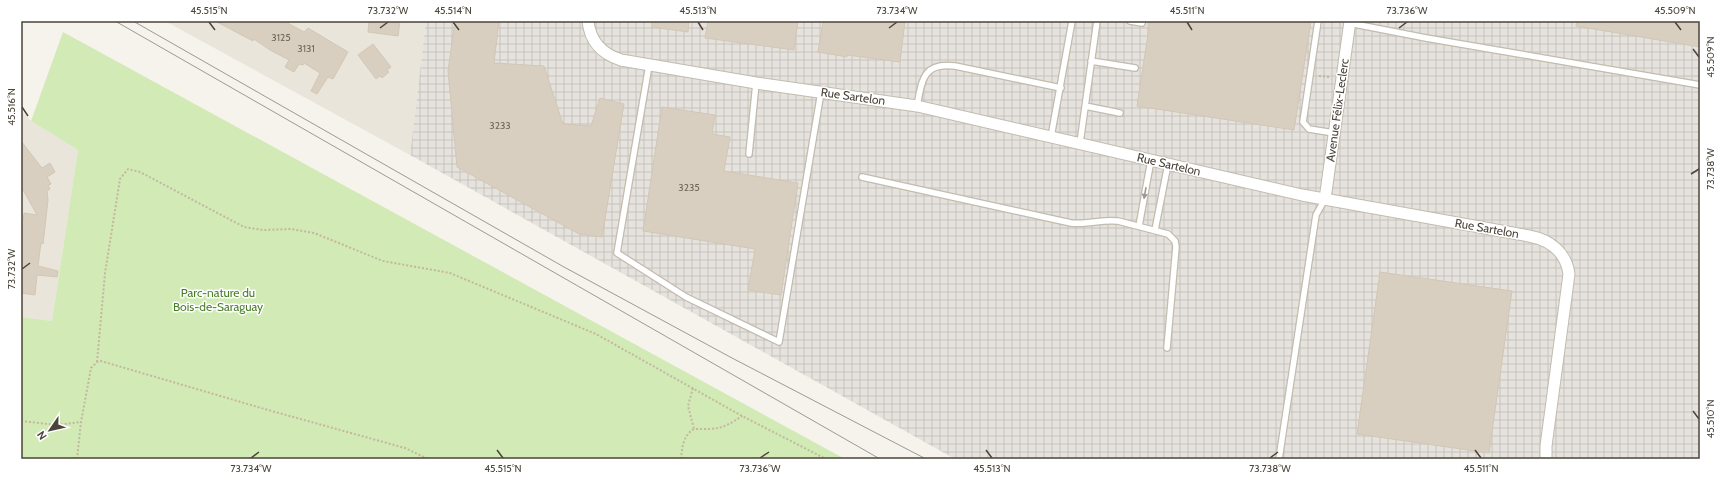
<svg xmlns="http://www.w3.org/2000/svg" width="1721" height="480" font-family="Cabin,sans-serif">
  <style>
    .residential { fill: #eae5da }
    .industrial { fill: url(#industrial-grid) }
    .park { fill: #d2eab5 }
    .building { fill: #d8cfc1; stroke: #d3c7b4 }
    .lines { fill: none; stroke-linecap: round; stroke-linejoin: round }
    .lane-casing { stroke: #c2bbae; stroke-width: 8 }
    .street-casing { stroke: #c2bbae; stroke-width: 13 }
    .path { stroke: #c4b79f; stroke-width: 2; stroke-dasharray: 2 2; stroke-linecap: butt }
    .lane { stroke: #fff; stroke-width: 5.5 }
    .street { stroke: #fff; stroke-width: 11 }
    .tram { stroke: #9a9a9a; stroke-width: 1 }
    .oneway { fill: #9c9892 }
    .ticks { fill: none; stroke: #4b4439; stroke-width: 1.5 }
    .labels { text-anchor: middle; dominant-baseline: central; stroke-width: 3; stroke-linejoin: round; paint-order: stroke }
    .number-label { font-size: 10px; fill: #6e675b }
    .street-label { font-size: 12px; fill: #4b4439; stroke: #fff }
    .park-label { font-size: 12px; fill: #4a7f2a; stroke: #fff }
    .neatline { fill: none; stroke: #4b4439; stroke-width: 1.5 }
    .ticks-label { font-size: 10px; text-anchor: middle; fill: #4b4439 }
  </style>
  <defs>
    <pattern id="industrial-grid" width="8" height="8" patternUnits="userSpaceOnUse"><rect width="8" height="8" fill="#e6e2dd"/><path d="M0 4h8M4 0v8" fill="none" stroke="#c7c3be"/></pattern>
  </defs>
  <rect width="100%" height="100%" fill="#f6f3ec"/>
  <path class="residential" d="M165,21H426L410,155Z
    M21,111L31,121L78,150L52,321L21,317Z"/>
  <path class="industrial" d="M426,21H1700V459H955L410,155Z"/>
  <path class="park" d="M63,32L845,459H21V317L52,321L78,150L31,121Z"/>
  <path class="building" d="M215,21H284L304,32L308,28L348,52L333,79L328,77L317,94L311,91L320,73L304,63L303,65L299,64L294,72L285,67L289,60L270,50L254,39L253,41Z
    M369,21H400L398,36L368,32Z
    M455,21H499L494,63L544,66L563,124L591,126L600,98L624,104L602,237L579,234L457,167L448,71Z
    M652,21H689L688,32L652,27Z
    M708,21H798L794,50L705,38Z
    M823,21H905L900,62L847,55V57L818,52Z
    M1150,21H1311L1294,130L1137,106Z
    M1577,21H1700V47L1576,26Z
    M373,44L391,67L387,70L389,72L382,78L380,76L376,79L358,55Z
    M662,107L715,115L712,134L730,137L724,171L798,183L781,295L748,290L755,249L643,231Z
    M21,141L42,168L50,163L55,172L47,177L51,184L48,185L50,189L47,191L48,200L43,244L41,243L38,266L58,271L57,277L37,275L35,295L21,293V220H23L24,213L37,215L21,186Z
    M1380,272L1512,291L1489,453L1357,434Z"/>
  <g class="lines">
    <defs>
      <path id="lane" d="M1130,21L1142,23
        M1318,21L1303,122L1309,129L1334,133
        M1349,23L1426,38L1700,85
        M1091,61L1135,68
        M649,65L617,253L686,297L779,342L821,92
        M917,106C922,80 923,62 955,66L1061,88
        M1085,106L1120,113
        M1051,137L1072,21
        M1080,143L1097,21
        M749,154L756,83
        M862,177L1071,223C1087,225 1102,219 1118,221L1168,234L1175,241L1176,247L1167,348
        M1139,226L1151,160
        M1155,230L1168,164
        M1279,459L1316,215L1325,199"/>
      <path id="street" d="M588,21C590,41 602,54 621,60L756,83L917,106L1302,195L1529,236C1550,240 1566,252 1569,274L1546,446V459
        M1325,199L1350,21"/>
    </defs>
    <use href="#lane" class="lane-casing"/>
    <use href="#street" class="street-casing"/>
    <path class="path" d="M1319,76L1330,77
      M97,362L105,273L120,179L128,169L140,172L244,227L263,230L291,229L314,233L383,261L450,273L596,334L742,416L826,459
      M693,388L688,406L694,429
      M21,421L57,425L81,422
      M77,459L81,422L91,368L97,362L101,361L268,410L405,448L428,459
      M681,459C682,448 683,435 694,429C718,429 721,430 742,416"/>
    <use href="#lane" class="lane"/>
    <use href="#street" class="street"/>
    <path class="tram" d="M115,21L880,459
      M133,21L564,267L732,358L926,459"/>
  </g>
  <defs><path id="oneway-solid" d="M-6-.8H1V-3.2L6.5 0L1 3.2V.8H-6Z"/></defs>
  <use class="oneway" href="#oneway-solid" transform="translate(1145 193) rotate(100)"/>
  <path class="ticks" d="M209,22L215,30M453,22L459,30M698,22L703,30M1187,22L1192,30M1675,22L1681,30M380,28L388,22M889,28L897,22M1399,28L1407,22M1693,49L1699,57M22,107L28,116M1691,174L1699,169M22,269L30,263M1693,411L1699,419M497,450L503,458M986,450L992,458M1475,450L1481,458M251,458L259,452M760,458L769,452M1270,458L1278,452"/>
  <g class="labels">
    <g class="number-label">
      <text x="281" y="37">3125</text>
      <text x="306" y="48">3131</text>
      <text x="500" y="125">3233</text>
      <text x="689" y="187">3235</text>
    </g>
    <g class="street-label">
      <text transform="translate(853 96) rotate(8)">Rue Sartelon</text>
      <text transform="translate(1337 110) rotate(-82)">Avenue Félix-Leclerc</text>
      <text transform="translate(1169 164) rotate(13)">Rue Sartelon</text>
      <text transform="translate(1487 228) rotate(10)">Rue Sartelon</text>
    </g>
    <g class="park-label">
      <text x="218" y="292">Parc-nature du<tspan x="218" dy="14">Bois-de-Saraguay</tspan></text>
    </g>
  </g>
  <rect width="1721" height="480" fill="none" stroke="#ffffff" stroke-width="44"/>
  <g transform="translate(50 430) rotate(236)" stroke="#ffffff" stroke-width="3" paint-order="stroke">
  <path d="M0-3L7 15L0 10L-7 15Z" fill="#4b4439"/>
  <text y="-6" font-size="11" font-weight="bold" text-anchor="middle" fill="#4b4439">N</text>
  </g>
  <rect x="22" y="22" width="1677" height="436" class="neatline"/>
  <g class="ticks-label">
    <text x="209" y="14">45.515°N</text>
    <text x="388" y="14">73.732°W</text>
    <text x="453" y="14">45.514°N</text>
    <text x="698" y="14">45.513°N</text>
    <text x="897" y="14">73.734°W</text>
    <text x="1187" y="14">45.511°N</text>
    <text x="1407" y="14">73.736°W</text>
    <text x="1675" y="14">45.509°N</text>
    <text transform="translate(1710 57) rotate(-90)" y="4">45.509°N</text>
    <text transform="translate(11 107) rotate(-90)" y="4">45.516°N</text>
    <text transform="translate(1710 169) rotate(-90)" y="4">73.738°W</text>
    <text transform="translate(11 269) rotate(-90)" y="4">73.732°W</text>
    <text transform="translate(1710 419) rotate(-90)" y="4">45.510°N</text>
    <text x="251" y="472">73.734°W</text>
    <text x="503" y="472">45.515°N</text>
    <text x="760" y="472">73.736°W</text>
    <text x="992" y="472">45.513°N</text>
    <text x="1270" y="472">73.738°W</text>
    <text x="1481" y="472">45.511°N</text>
  </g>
</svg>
